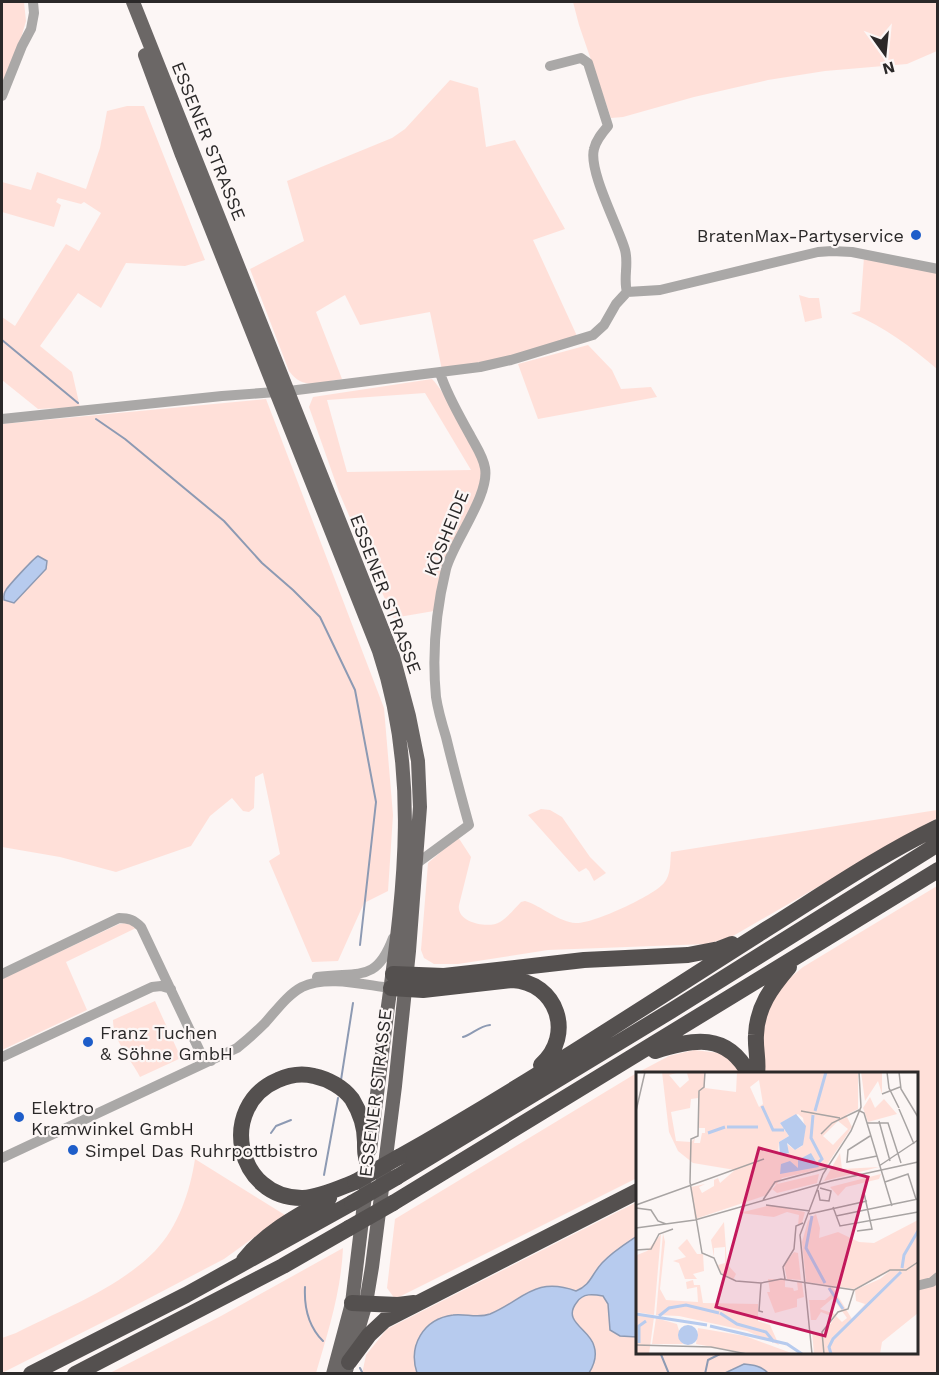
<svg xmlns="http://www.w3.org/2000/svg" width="939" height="1375" font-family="'Work Sans',sans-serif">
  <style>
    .green { fill: #ffe0d9; fill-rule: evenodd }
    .water { fill: #b7cbee; stroke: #8d9ab3; stroke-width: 1.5 }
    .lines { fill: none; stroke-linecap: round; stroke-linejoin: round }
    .stream { stroke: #8d9ab3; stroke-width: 2 }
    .minor { stroke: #aaa8a7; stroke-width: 10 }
    .major { stroke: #6b6766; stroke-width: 14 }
    .highway { stroke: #54504f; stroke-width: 16 }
    .highway-bridge { stroke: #54504f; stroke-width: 16 }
    .poi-dot { fill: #1e5dc9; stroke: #fcf6f5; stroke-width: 2 }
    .labels { text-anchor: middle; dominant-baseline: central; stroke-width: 4.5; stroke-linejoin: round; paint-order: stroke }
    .street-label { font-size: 18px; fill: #2b2929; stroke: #fcf6f5 }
    .poi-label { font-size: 18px; fill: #2b2929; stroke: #fcf6f5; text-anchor: start }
    .inset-river { fill: none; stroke: #b7cbee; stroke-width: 3 }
    .inset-road { fill: none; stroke: #a8a4a3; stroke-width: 1.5 }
    .view { fill: #c2185b; fill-opacity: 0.15; stroke: #c2185b; stroke-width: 3 }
    .inset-edge { fill: none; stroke: #2b2929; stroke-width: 3 }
  </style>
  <rect width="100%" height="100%" fill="#fcf6f5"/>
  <path class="green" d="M2,2H24L26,21L19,45L2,83Z
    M573,2H937V51L907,64L825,71L768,80L694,97L623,117L611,118L579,25Z
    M450,80L478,88L486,147L515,140L565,229L533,240L577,336L513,356L442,370L430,312L360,325L345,295L316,312L342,379C320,382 303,391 289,371L250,269L304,241L287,181L392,138L405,129Z
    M127,106H144L205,260L185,266L126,263L101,308L78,293L40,346L72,372L80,407L38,409L2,380V317L15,326L66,244L79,251L101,213L84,202L81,204L58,198L56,202L61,205L54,227L2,212V182L31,190L37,172L86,189L100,148L107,111Z
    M864,257L937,272V369C911,347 884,326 851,313L860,311Z
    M799,295L809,298H819L822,318L805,322Z
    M588,345L612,370L621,389L651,387L657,397L538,419L518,364Z
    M432,379C446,393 479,451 482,470C482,475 481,480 480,485L434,611L393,618L339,492L309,407L313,397ZM425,393L471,470L347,472L327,400Z
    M266,399L384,708L393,815L388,891L364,903L338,961L312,962L269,861L280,854L263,773L255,777L254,808L249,812L243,811L232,798L210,816L191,846L116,872L60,857L2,847V424Z
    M541,809L550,810L562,817L590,857L606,873L594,881L589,871L586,868L579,872L528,815Z
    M937,810V818L733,936L707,944L548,950L458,964H434L424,958L421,950L428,863L458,837L471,857L459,905C456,923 489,929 500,922C508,917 515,908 521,902L525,901C542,906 558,922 576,923C593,924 653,896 664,883C671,875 670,863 671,852Z
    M937,886V1373L768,1374L767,1372L734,1368L725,1374H362L366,1355L387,1329L637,1202L638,1352H916V1074L763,1073L762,1035L766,1011L778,988L803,967Z
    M125,923L132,925L136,928L66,962L87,1010L2,1050V979L119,924Z
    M155,1001L181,1058L140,1077C131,1059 113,1041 113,1020Z
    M694,1050L728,1054L742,1073L638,1074L637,1178L395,1299L387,1288L395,1219L635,1074L669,1056Z
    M195,1159L285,1215L224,1259L119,1314L2,1373V1338L16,1333C61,1310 119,1288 155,1251C178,1227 190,1192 195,1159Z
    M343,1248C341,1292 328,1332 316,1373H110L221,1316Z"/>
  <path class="water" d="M38,556L47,561L46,569L14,603L4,600C4,595 3,594 6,590C9,585 34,558 38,556Z
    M637,1236V1337L620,1336L610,1330L608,1304L603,1296C593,1294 583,1293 577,1302C561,1322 590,1329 594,1346C597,1355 594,1365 589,1373H417C408,1346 423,1319 453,1315C465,1313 477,1319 490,1314C523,1300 535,1276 576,1291C591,1285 591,1275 602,1263C612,1252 625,1244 637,1236Z
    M744,1364C754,1365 761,1366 768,1373H725Z"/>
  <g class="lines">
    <path class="stream" d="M2,340L78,403
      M96,419L125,439L224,521L262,563L293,590L320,617L355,690L376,802L360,945
      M463,1037C473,1034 479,1026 490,1025
      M341,1080L353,1003
      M271,1133L276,1126L291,1120
      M324,1175L338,1098
      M305,1287C304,1307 309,1327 323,1341
      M660,1352L669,1374
      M360,1368L363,1374
      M705,1374L708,1360L722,1353"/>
    <path class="minor" d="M550,66L581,58L588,63L608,126C602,133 596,140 594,149C588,171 619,228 625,250C629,264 623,278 627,292
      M2,96L22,46L31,29L34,13L33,2
      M2,419L222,396L289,391L480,367L511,360L593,335L604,325L616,304L627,292L660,290L818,252L832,251L852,252L938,269
      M416,864L469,825C461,796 453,766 446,737C442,724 438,710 436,697C432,655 436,610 446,569C453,542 490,495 485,468C483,456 475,445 470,435C459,415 447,395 440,373
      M2,974L119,918C129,918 134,920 141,927L203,1058L211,1061
      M317,977C358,971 376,984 393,938
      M2,1057L152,987L161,986L171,989
      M2,1158L237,1048C247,1040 256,1032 265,1023C276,1011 287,995 302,987C327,975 364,985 391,988
      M916,1286L932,1282L938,1277"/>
    <path class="major" d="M133,2L393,656L409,716L418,761L420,807L409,951L395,1086L372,1267L366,1303L345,1374
      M145,55L182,155L379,651C419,770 405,884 388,1006C382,1054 376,1102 370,1150
      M333,1374L352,1303L366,1187"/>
    <path class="highway" d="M393,974L444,976L584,960L688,955L719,949L732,944
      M391,988L423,990L512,980C557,982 575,1035 541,1065
      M655,1051C693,1039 727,1032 749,1074
      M757,1074C759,1061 755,1048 756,1035C757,1007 771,988 789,967
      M399,1157C523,1087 642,1008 762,932C820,896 876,857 938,827
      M397,1177L674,1009L938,844
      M355,1182C339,1188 321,1197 303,1198C236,1199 217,1106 278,1080C289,1075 302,1073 314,1076C328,1079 343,1087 352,1099C360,1112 365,1127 365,1142C365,1151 365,1156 368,1164
      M393,1203L938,870
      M244,1260C266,1232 298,1216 329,1198
      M352,1303L398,1305L414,1303
      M349,1362L369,1335L385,1320L638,1191
      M31,1374L186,1295L352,1203
      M75,1374L283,1266L349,1228"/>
    <path class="highway-bridge" d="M355,1182L399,1157
      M352,1203L397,1177
      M349,1228L393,1203"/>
  </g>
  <g class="poi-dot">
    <circle cx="916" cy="235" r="6"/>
    <circle cx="88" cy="1042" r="6"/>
    <circle cx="19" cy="1117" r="6"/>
    <circle cx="73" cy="1150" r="6"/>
  </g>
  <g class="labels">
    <g class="street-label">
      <text transform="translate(209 141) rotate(68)">ESSENER STRASSE</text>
      <text transform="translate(446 533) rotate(-68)">KÖSHEIDE</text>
      <text transform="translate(386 594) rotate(69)">ESSENER STRASSE</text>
      <text transform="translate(375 1093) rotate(-83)">ESSENER STRASSE</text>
    </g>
    <g class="poi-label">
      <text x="904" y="235" text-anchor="end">BratenMax-Partyservice</text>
      <text x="100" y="1032">Franz Tuchen<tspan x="100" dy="21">&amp; Söhne GmbH</tspan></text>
      <text x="31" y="1107">Elektro<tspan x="31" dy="21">Kramwinkel GmbH</tspan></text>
      <text x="85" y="1150">Simpel Das Ruhrpottbistro</text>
    </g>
  </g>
  <g transform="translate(636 1072)">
    <rect width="282" height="282" fill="#fcf6f5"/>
    <path d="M26,0H44L33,3L44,16L53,8L51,1L68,0L69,16L100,20L101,0H222V37L210,43L216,55L189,96L146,106L131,123L59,147L55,115L69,112L63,115L66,121L78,114V108L82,106L84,111L99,98L57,91L42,79L33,60ZM123,8L127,32L123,35L114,15ZM62,26L63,56H69V61H66L64,71H58L59,66L55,70L40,69L35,40L54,36L55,27ZM162,42L167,46L169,58L166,74L159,78L151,72L153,81H142L143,70L153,64L144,51ZM202,49L212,57L197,73L187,64ZM225,0H246V22L242,9L229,29ZM234,25L239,36L248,27L261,42L232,50L227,36ZM204,81L206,97L243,95L188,109ZM183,102L181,111L141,121L136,117L137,113ZM245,102L243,107L210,115L202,124L194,115ZM135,133L169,140L166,151L162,153L163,143L151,140L138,145L103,141ZM180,142L184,156L183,166L202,160L223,170L238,171L282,148V241L246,270L244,282H178L176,259L186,264L200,244L206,250L211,246L197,226L184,237L199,242L197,245L185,240L180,248H175L173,228H189L195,223L192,215L197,216L216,247L229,232L220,229L219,218L244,207L255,198L218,217L170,210L166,170L172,149ZM88,150L91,192L100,202L97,208L85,202L82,193L89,191V175L78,176V185L75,168ZM27,161L29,170L24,217L30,228L62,230L61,215L51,217L50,210L57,208L58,213H64L67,231L122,232V249L134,253L143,273L111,259L43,244L20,243ZM25,162L18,243L0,240L1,183L11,179ZM51,167L61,182H67L68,199L57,202L61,207H49L43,191L37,189L50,185L42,176ZM158,180L162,181L165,208L151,207L148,193ZM132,207L149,208V215L157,216L158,219L162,218L161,210L166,211L168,225L161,227V235L139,241L131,220H134ZM0,243L18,245L13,282H0ZM20,246L41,252L47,272H16ZM62,256L109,264L158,282H116L60,272Z" fill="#ffe0d9" fill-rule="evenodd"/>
    <path d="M160,42L170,54L167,73L159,78L151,71L153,81L144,83L143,70L153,64L144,51ZM175,81L183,95L144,102L145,92L154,89L162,96V88ZM42 263a10 10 0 1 1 20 0a10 10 0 1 1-20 0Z" fill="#b7cbee"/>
    <path class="inset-river" d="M126,34L137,58H148M179,39L190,0M177,43L175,66L186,87L183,90M91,55H122M72,61L89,55M176,144L170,176L189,211M266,196L268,183L282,159M193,216L207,237M84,241L101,252L130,260L138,270M0,242L71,253M23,244L33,236L50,233L83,241M74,254L151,272L166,282M3,271V254L10,249M195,282L193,275L197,267L265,200"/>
    <path class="inset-road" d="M69,0L68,15L63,19L62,64L55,67L54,110L66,181L78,186L85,202L100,209L125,211L145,207L218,218M251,0L253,16L263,36M263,0L265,17L282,45M246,22L264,15M263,37L278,72M222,38L228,41L256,134M0,39L9,0M165,39L204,46M243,49L254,89M231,51H252L265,91M185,62L196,51L223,38M234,64L212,78L211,90L241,84M243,94L282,68M249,110L272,102L280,127M182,118L184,128L193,129L195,119L184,116M127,128L139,110L191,96M0,133L128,87M130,133L174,139M197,135L204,154L282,140M0,136L15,138L22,149L30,152M173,142L231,129M200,144L282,127M0,156L59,148L195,109L282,90M221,159L236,157L228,121M0,178L15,177L23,162L37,157M149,207L147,195L158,177L160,154L167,151M125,211L123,239L127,240M0,273L75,275L111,282M176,282L164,163L187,102L215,59L225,35L223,0M188,282L186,260L202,240L212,237L218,218L254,198H270L282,190"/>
    <path class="view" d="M123,76L232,105L189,264L80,235Z"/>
    <rect width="282" height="282" class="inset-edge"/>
  </g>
  <rect width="939" height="1375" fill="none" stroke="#2b2929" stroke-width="6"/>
  <g transform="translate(885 54) rotate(165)" stroke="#fcf6f5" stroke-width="4.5" paint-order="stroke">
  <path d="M0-4.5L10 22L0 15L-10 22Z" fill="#2b2929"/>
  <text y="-9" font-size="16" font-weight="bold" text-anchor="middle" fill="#2b2929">N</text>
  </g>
</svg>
